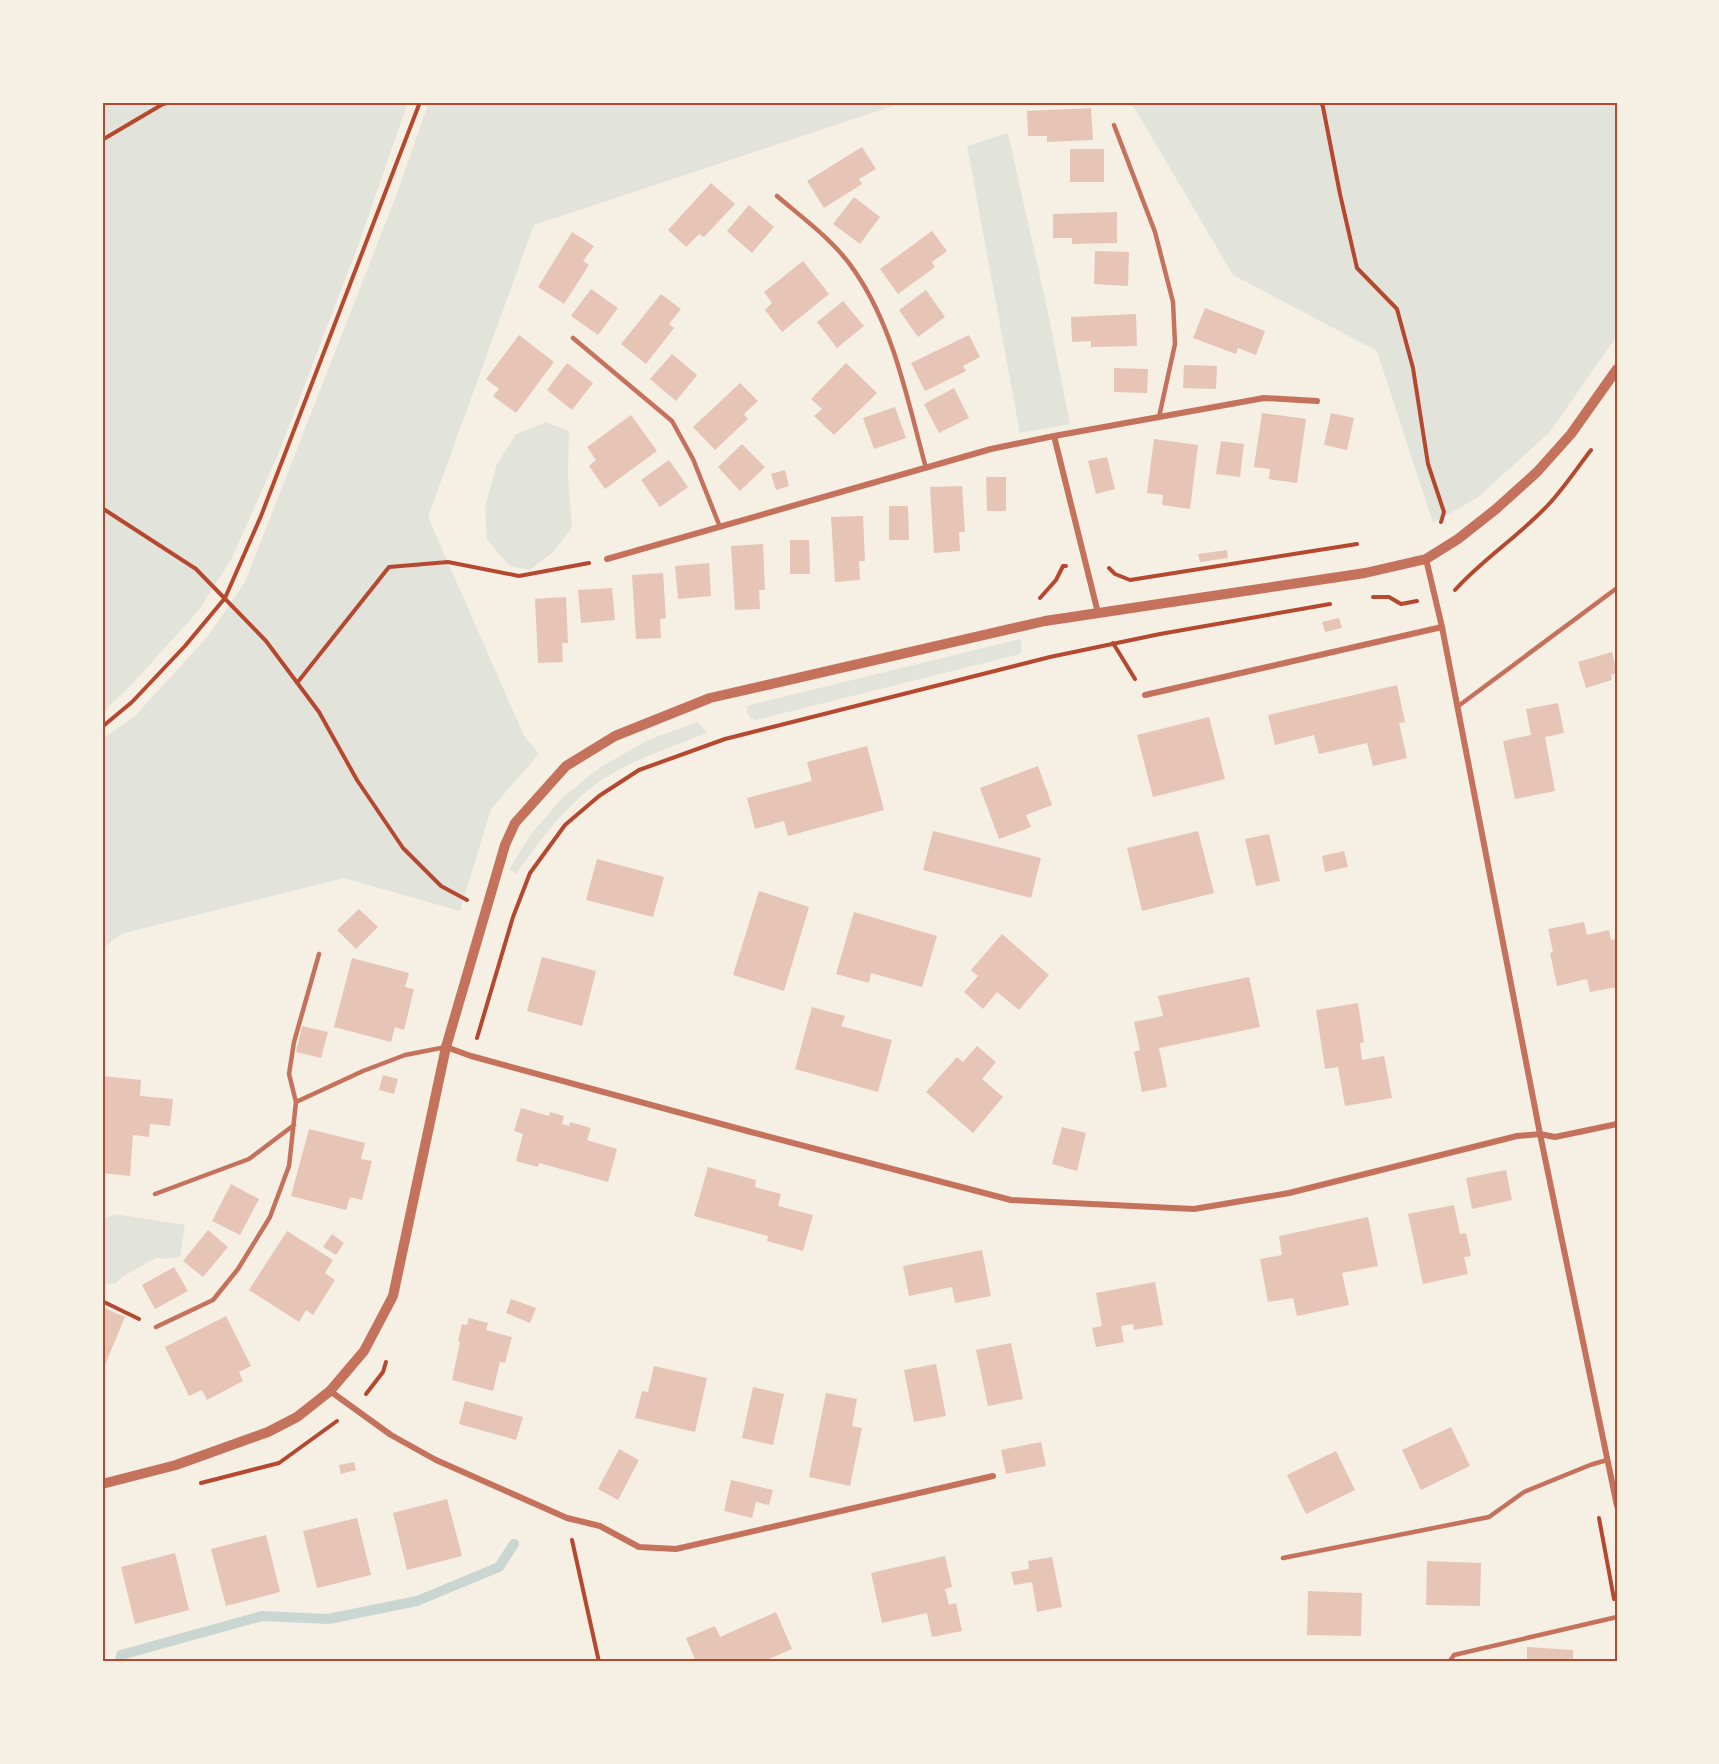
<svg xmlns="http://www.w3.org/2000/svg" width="1719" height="1764" font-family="Lato,sans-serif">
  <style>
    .green { fill: #e2e4dc }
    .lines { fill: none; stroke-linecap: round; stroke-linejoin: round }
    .stream { stroke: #c9d6d2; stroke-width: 10 }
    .building { fill: #e6c5b7 }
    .path { stroke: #b5482f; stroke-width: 4 }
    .service { stroke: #c5725c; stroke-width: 4.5 }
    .minor { stroke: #c5725c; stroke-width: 6 }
    .tertiary { stroke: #c5725c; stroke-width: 10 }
    .neatline { fill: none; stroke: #b5482f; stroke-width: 2 }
  </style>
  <rect width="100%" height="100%" fill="#f6efe4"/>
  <path class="green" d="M102,102H408L359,243L279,452L231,560L198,611L134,682L102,713Z
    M429,102H905L534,225L428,517L524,736L539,754L491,809L460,911L344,878L121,934L102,949V739L135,716L208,636L245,582L396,196Z
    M1131,102H1617V336L1549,433L1477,498L1433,523L1377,351L1233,275Z
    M1008,133L1047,308L1070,424L1020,433L967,146Z
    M546,422L569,431L568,475L572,528L553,552L530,570L510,566L487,540L485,507L497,464L516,434Z
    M1020,639L1022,650L1020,654L756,720L750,718L747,712V707L750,705Z
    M697,722L707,733C673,746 639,758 608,776C571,798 541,839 516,874L509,869L532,833L563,797L599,768L648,740Z
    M115,1214L185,1225L180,1257L165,1259L156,1258L122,1277L116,1283L102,1285V1220Z"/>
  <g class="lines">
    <path class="stream" d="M120,1662L121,1655L262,1616L328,1619L417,1601L499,1567L514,1544"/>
  </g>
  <path class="building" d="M1091,108L1093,140L1047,142V136H1028L1027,111Z
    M862,147L876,169L859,179L862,184L824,208L807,181Z
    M1070,149H1104V182H1070Z
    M711,183L735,204L704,237L699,234L686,247L668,230Z
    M854,197L880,217L860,244L833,224Z
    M749,205L774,227L752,253L727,231Z
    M1117,212V243L1072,244V238H1053V214Z
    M932,231L947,251L932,262L935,267L898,294L880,269Z
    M572,232L594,246L583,261L589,265L564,304L538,287Z
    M1095,251L1129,252L1128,286L1094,284Z
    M803,261L829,294L782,332L765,310L772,303L764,292Z
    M591,289L618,308L598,335L571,316Z
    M926,290L945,317L918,337L899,310Z
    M661,294L681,309L669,324L674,328L646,364L621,344Z
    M843,301L864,326L837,348L817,322Z
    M1205,308L1265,331L1256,355L1238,348L1236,354L1193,338Z
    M1136,314L1137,346L1091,347V341L1072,342L1071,317Z
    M519,335L554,362L516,413L493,396L499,389L486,379Z
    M969,335L980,357L963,366L966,371L925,391L911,363Z
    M672,354L697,375L676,401L650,379Z
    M567,363L593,383L572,410L547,390Z
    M846,363L877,393L834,435L814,416L822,409L811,399Z
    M1184,365L1217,366L1216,389L1183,388Z
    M1114,368L1148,369L1147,393L1114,392Z
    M740,383L758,401L744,414L748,419L715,450L693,427Z
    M954,388L969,418L939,433L924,404Z
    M895,407L906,438L874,449L863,418Z
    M1262,413L1306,419L1297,483L1269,479L1270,469L1254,467Z
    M1331,413L1354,418L1347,450L1324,445Z
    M631,415L657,451L605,489L589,466L596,460L587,447Z
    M1154,439L1198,445L1190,509L1162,505L1163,495L1147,493Z
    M1221,441L1244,444L1240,477L1216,474Z
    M742,444L765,467L740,491L718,467Z
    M1107,457L1115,489L1096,494L1088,461Z
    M669,460L688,487L660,507L641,480Z
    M785,470L789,486L776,490L771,474Z
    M986,477H1006V511H987Z
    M962,486L965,532H959L960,551L934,553L930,487Z
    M889,506H908L909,540H889Z
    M863,516L865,561H859L860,580L835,582L831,517Z
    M790,540H809L810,574H790Z
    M763,544L765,590H759L760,609L735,610L731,546Z
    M1227,550L1228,558L1200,562L1198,554Z
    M709,563L711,596L678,599L675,566Z
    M663,573L666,618L660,619L661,638L636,639L632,575Z
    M612,588L615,620L581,623L578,590Z
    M566,597L568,643H562L563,662L538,663L535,599Z
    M1339,618L1342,628L1325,632L1322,622Z
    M1612,652L1617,673L1611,675L1612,680L1586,688L1578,662Z
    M1397,685L1405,722L1399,723L1407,758L1373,766L1367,743L1319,754L1314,735L1275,745L1268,715Z
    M1558,703L1564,733L1545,737L1555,791L1515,799L1503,741L1531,735L1526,709Z
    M1209,717L1225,779L1153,797L1137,735Z
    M867,746L884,810L788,836L784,821L755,829L747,798L812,781L807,762Z
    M1038,766L1052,805L1026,815L1031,827L999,839L980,788Z
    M933,831L1041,858L1031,898L923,870Z
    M1198,831L1214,893L1142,911L1127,848Z
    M1269,834L1280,881L1256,886L1245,839Z
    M1344,851L1348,867L1325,872L1322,856Z
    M597,859L664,877L653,917L586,900Z
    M759,891L809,907L784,991L733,975Z
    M359,909L378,927L356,949L337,930Z
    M854,912L937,936L922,987L871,973L869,983L836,974Z
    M1584,922L1587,935L1609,930L1611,940L1617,939V987L1590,992L1587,979L1557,986L1550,953L1553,952L1548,929Z
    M1002,934L1049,975L1019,1010L997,992L983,1009L964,992L978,976L971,970Z
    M542,957L596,971L582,1026L527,1011Z
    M352,958L409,973L405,987L414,989L404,1030L395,1027L391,1042L334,1027Z
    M1249,977L1260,1027L1159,1048L1167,1087L1142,1092L1134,1052L1140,1050L1134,1022L1163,1016L1158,996Z
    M1358,1003L1364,1042L1360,1043L1362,1060L1384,1056L1392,1098L1345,1106L1338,1067L1325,1069L1316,1010Z
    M812,1007L845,1016L841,1026L892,1040L878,1092L795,1069Z
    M302,1026L328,1032L321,1058L296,1052Z
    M977,1046L996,1062L982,1079L1003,1097L973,1133L926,1092L957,1057L963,1062Z
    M383,1075L398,1079L394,1094L379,1090Z
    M102,1076L141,1080L140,1096L173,1099L170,1126L150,1124L149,1137L133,1135L130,1176L102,1173Z
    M521,1108L549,1116L550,1112L564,1116L562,1124L569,1126L570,1122L591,1128L587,1140L617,1149L608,1182L539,1163L538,1167L516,1161L523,1134L514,1131Z
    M1062,1127L1086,1133L1077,1171L1052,1164Z
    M309,1129L365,1143L361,1159L372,1161L362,1200L350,1197L346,1210L291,1196Z
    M708,1167L756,1180L755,1187L781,1194L778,1206L813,1215L803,1251L767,1241L768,1236L694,1216Z
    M1506,1170L1512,1200L1472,1209L1466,1178Z
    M231,1184L259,1199L240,1235L212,1221Z
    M1454,1205L1460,1234L1466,1233L1471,1256L1464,1257L1468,1274L1423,1284L1408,1214Z
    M1368,1217L1378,1266L1342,1273L1349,1305L1297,1316L1293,1298L1268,1302L1260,1259L1282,1255L1279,1236Z
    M208,1230L228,1247L203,1277L183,1261Z
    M287,1231L333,1260L325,1273L335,1280L313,1315L306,1310L299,1322L249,1290Z
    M332,1234L344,1243L336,1255L323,1247Z
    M982,1250L991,1296L955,1303L952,1287L909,1296L903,1266Z
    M174,1267L188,1291L155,1309L142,1285Z
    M1155,1282L1163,1325L1134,1330L1133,1324L1121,1326L1124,1342L1096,1347L1092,1328L1102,1326L1096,1293Z
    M511,1299L536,1308L530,1323L506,1313Z
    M102,1307L125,1317L102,1372Z
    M226,1316L251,1366L239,1372L243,1381L207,1400L202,1390L189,1396L165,1347Z
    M469,1318L488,1323L486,1330L512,1337L505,1363L500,1362L493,1391L452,1380L460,1342L458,1341L462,1324L467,1325Z
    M1011,1343L1023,1399L988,1406L976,1350Z
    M936,1364L946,1416L914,1422L904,1370Z
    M654,1366L707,1378L695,1432L635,1418L642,1391L648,1392Z
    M753,1387L784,1394L773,1445L742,1438Z
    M826,1393L857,1399L852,1426L862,1428L850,1486L809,1477Z
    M465,1401L523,1417L516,1440L459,1424Z
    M1451,1427L1470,1466L1421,1490L1402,1450Z
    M1041,1442L1046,1466L1006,1474L1001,1450Z
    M619,1449L639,1460L618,1500L598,1489Z
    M1336,1451L1355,1490L1306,1514L1287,1475Z
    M354,1462L356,1470L341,1474L339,1465Z
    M731,1480L773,1490L769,1505L756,1502L752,1518L724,1511Z
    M447,1499L462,1556L407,1570L393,1513Z
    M357,1518L371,1575L317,1588L303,1531Z
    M266,1535L280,1592L226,1606L211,1549Z
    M175,1553L189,1610L135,1624L121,1567Z
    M945,1556L952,1587L945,1589L949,1605L956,1603L962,1631L932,1637L927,1613L882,1623L871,1573Z
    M1052,1557L1062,1607L1037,1612L1032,1582L1014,1585L1011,1572L1029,1569L1028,1561Z
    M1427,1561L1481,1563L1480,1606L1426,1605Z
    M1308,1591L1362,1593L1361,1636L1307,1635Z
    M776,1612L792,1649L762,1662H696L686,1638L715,1626L720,1637Z
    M1527,1647L1573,1650V1662H1527Z"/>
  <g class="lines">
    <path class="path" d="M1321,102L1323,107L1340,194L1357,268L1397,309L1413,368L1428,464L1444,512L1441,522
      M102,140L163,104L171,102
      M102,508L196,569L266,641L319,712L357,780L403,848L441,886L467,900
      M1109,568L1115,574L1130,580L1357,544
      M1455,590C1483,559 1519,536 1548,505C1564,488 1577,468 1591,450
      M1373,597H1389L1401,604L1417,601
      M1040,598L1056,580L1063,566H1066
      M1113,643L1135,679
      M297,683L389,567L448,562L519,576L589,563
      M102,727L132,702L185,646L225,598L261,516L420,102
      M477,1038L513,917L530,873L565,825L599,796L639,770L725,739L1050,657L1160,634L1330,604
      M102,1301L139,1319
      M366,1394L383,1372L386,1362
      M201,1483L279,1463L337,1421
      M1599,1518L1614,1599
      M572,1540L599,1662"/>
    <path class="service" d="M1114,125L1155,232L1173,302L1175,344L1159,417
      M777,196C805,220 836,242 856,273C895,331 908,403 926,468
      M573,338L672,421L693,459L720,527
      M1457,707L1617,588
      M296,1102L289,1074L294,1042L319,954
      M155,1194L249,1159L294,1125
      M156,1327L213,1300L238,1269L270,1217L289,1166L296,1102L363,1071L405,1055L446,1047
      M1283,1558L1489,1517L1524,1492L1590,1465L1607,1460
      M1449,1662L1454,1655L1617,1617"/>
    <path class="minor" d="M1054,436L1098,613
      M607,559L991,449L1054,436L1264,398L1317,401
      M1426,559L1442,627L1540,1134L1617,1506
      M1145,695L1442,627
      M446,1047L471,1056L751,1132L1011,1200L1194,1209L1289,1193L1517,1136L1540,1134L1555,1137L1617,1124
      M330,1391L391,1435L436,1460L567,1518L600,1526L639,1547L676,1549L993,1476"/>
    <path class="tertiary" d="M102,1484L176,1465L268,1432L297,1417L330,1391L364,1351L393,1296L446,1047L505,845L515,823L566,766L615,736L710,698L1045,621L1365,573L1426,559L1458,539L1496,509L1537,472L1571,434L1617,369"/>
  </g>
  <rect width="1719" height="1764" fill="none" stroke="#f6efe4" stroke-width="207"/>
  <rect x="104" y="104" width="1512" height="1556" class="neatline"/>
</svg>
